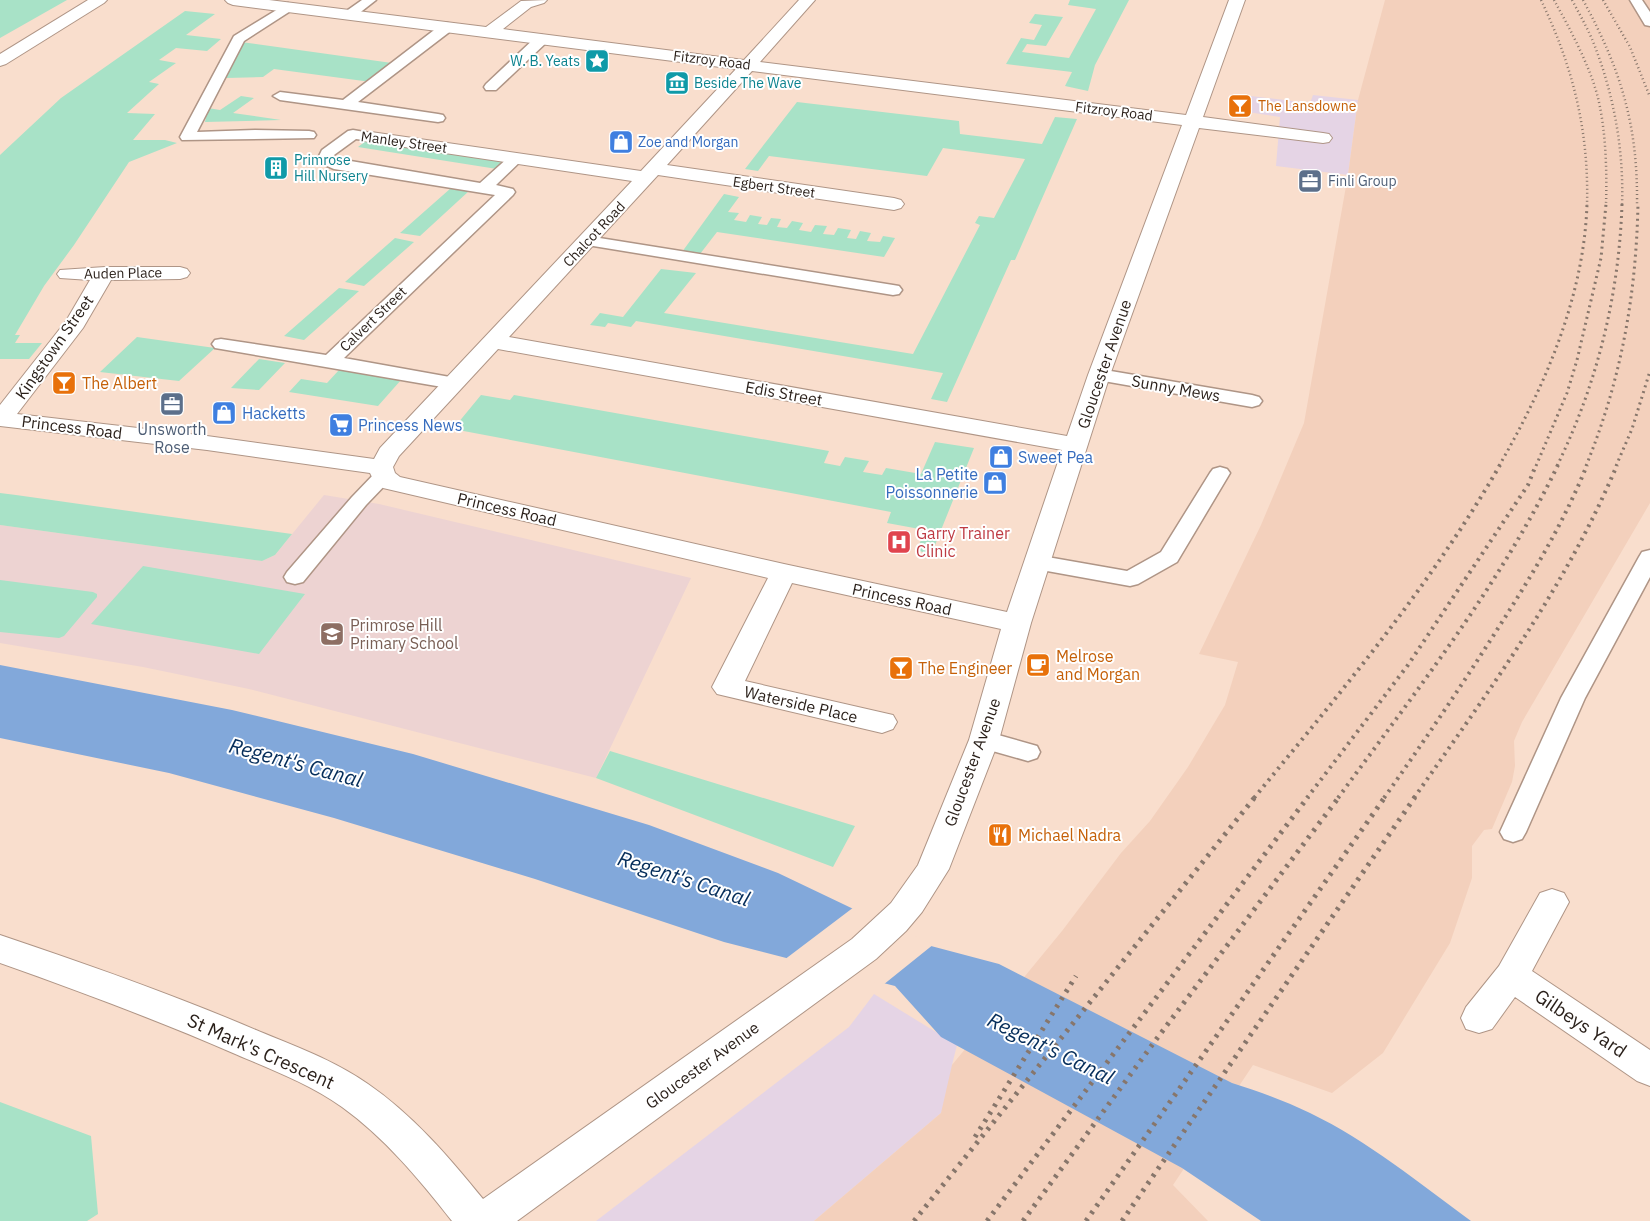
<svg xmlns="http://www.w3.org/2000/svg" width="1650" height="1221" font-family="'IBM Plex Sans',sans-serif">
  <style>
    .commercial { fill: #e5d4e5 }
    .built { fill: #f3d0bc }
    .education { fill: #edd3d2 }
    .green { fill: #a8e2c7 }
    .water { fill: #82a8da }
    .pier { fill: #f9decd }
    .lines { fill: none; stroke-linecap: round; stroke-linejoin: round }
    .lane-casing { stroke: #af9586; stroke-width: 3 }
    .street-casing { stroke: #af9586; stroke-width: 2 }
    .secondary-casing { stroke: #af9586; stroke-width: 2 }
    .lane { fill: #fff; fill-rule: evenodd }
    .street { fill: #fff; fill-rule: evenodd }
    .secondary { fill: #fff; fill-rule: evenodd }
    .rail-far3 { stroke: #87766b; stroke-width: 2.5; stroke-dasharray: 1 3; stroke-linecap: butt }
    .rail-far2 { stroke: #87766b; stroke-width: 3; stroke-dasharray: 2 4; stroke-linecap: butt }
    .rail-far1 { stroke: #87766b; stroke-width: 4; stroke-dasharray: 2.5 5; stroke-linecap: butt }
    .rail { stroke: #87766b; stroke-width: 5; stroke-dasharray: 3 6; stroke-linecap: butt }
    .labels { text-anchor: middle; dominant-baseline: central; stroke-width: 4; stroke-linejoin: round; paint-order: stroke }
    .far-street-label { font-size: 14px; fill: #291f19; stroke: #fff }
    .far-culture-label { font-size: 14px; fill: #0d838f; stroke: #fff; text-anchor: start }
    .far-food-label { font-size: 14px; fill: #c56008; stroke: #fff; text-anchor: start }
    .far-shop-label { font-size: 14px; fill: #366cbe; stroke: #fff; text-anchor: start }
    .far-service-label { font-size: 14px; fill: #4e5e75; stroke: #fff; text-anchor: start }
    .street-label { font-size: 16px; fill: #291f19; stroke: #fff }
    .food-label { font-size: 16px; fill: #c56008; stroke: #fff; text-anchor: start }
    .shop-label { font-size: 16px; fill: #366cbe; stroke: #fff; text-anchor: start }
    .service-label { font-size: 16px; fill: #4e5e75; stroke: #fff }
    .health-label { font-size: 16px; fill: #be3a42; stroke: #fff; text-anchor: start }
    .education-label { font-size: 16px; fill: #785e54; stroke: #fff; text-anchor: start }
    .near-street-label { font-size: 19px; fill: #291f19; stroke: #fff }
    .near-water-label { font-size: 21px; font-style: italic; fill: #062e5b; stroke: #fff }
  </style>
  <rect width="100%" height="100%" fill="#f9decd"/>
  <path class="commercial" d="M1234,94L1310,103L1313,95L1358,100L1348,175L1276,166L1280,117L1228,109Z
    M874,994L957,1045L952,1065L958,1071L941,1113L814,1221H596L849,1027Z"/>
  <path class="built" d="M1385,0H1650V503L1522,722L1514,741L1515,766L1512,782L1492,829L1484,830L1472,846V878L1450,943L1383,1053L1332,1093L1253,1065L1173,1185L1208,1221H814L941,1113L952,1065L1062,931L1121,853L1150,821L1188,767L1225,705L1238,662L1199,654L1261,525L1304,423L1348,175L1358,100Z"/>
  <path class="education" d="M324,495L379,504L691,578L596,778L249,689L143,667L0,643V525L262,561L275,555Z"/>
  <path class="green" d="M0,0H67L0,38Z
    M1070,0H1129L1095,65L1088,91L1065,86L1072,72L1006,64L1021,38L1034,40L1042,25L1029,23L1035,14L1063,17L1046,46L1027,44L1022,52L1069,58L1096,9L1068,5Z
    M185,11L215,14L186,35L221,39L207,51L176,48L159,60L176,63L149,82L159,84L127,113L155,114L133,140H165L177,143L129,162L74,245L44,286L15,335H20L15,343H42L29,359H0V155L61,98Z
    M241,42L392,63L371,82L274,69L263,77L226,78Z
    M241,96L254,98L233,113L281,120L205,122L208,108L220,110Z
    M797,102L959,121L960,134L1042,144L1055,117L1077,119L1015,260H1011L947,402L931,399L943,373L636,321L631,327L608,323L605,327L590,325L600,313L623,317L661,269L696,273L664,313L913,354L980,225L975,223L979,216L994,218L1025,159L943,148L927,176L769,156L758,171L745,169Z
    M367,140L505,161L497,169L358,147Z
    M451,188L469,191L420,236L400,233Z
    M724,194L739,197L728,212L739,213L734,220L746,222L750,215L762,217L758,224L767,225L771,218L781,219L777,227L787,228L792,221L803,223L799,230L811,232L815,225L827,226L823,234L834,235L838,228L851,230L847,238L856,239L860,231L871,233L867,241L880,242L883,236L895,238L884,257L717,232L700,254L682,252Z
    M395,238L414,242L364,286L345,282Z
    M339,288L359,291L304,340L284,336Z
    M137,337L215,348L179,381L100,372Z
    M259,359L285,363L259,390L231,388Z
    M339,370L401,380L378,406L289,392L301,379L327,383Z
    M481,395L510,400L514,395L829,451L824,463L840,466L845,457L869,461L863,472L882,475L886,468L921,474L935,442L974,448L931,555L917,550L925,530L887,523L891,512L453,429Z
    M0,493L16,495L292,534L275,555L262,561L0,525Z
    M143,566L305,594L259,654L91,624Z
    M0,580L93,592L97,594V597L64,636L59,638L0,632Z
    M610,751L855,826L833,867L596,778Z
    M0,1102L91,1136L98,1214L87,1221H0Z"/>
  <path class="water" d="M0,665L232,710L413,754L649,825L778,873L931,946L999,964L1232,1083C1258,1091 1285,1101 1310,1113C1368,1141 1419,1183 1471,1221H1261L1182,1168L941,1037L895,986L724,942L535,879L334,818L169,773L0,738Z"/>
  <path class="pier" d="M854,907L932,944H934L883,985L784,960Z"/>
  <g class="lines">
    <defs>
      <path id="lane" d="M362,0H376L353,18H345L343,15L345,12Z
        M1630,0H1642L1650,12V26L1645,25Z
        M288,3L294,7L292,10L244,41L197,132L255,130L309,131L314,132L316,135L314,138L182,140L180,137L234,36Z
        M447,23L452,24L453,27L452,30L358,102L438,114L443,115L445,118L443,121L438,122L280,100L273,96L280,92L343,100L442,24Z
        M542,35L549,39L547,42L496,90H486L484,87L486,84L537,36Z
        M353,130L376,134L378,137L376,140L371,141L356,139L334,155L333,158L480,183L511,155H521L524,158L496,185L513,189L515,192L513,195L344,358L461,379L463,383L461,387L454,389L221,349L215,348L212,344L215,340L221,339L326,355L495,195L334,169L320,163L317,160L322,150L348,131Z
        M587,236L893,285L899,286L902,290L899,294L893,295L581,244L579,241L581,238Z
        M1099,369L1252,395L1259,397L1262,401L1259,405L1252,407L1092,379L1090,375L1092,371Z
        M1220,467L1227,469L1230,473L1177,562L1138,584L1130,586L1036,569L1028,567L1025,562L1028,557L1036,555L1127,571L1161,552L1210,473L1213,469Z
        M383,470L390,472L393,476L390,480L366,505L303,582L295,584L287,582L284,577L287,572L352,497L376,472Z
        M1650,550V577L1585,698L1526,832L1522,839L1513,842L1504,839L1500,832L1561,698L1639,557L1642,552Z
        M984,731L1037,746L1040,752L1037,758L1028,761L975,746L972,740L975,734Z"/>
      <path id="street" d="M225,0H269L486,27L521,1L547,0L544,3L531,7L503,29L744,60L799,0H815L760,62L1186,115L1229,0H1245L1203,117L1323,133L1329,134L1332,138L1329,142L1323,143L1199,128L1110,375L1031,623L999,740L949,869L922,912L906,931L876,959L517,1221H452C419,1179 385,1138 342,1107C308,1083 270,1069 233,1053C157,1020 79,991 0,963V935C86,964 172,994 256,1030C294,1046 334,1060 368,1084C413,1115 449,1157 483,1199L852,939L891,903L918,865L969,740L1001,629L792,583L745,681L893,715L897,722L893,729L882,733L717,694L712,687L768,578L383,488L374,481L370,473L207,450L0,426V405L66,321L90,280L60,278L57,274L60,270L105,267H180L187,269L190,273L187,277L180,279L111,280L83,328L17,414L207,436L374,459L380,448L632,181L371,142L365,141L362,137L365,133L371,132L641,171L736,69L233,5L228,3ZM752,71L1182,125L1088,375L1067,436L509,337L658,175L894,210L901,208L904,204L901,200L894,198L667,165ZM498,349L1062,450L1007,612L784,564L400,477L395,473L393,467L399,456Z
        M1552,889L1564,893L1569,902L1532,971L1650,1050V1086L1637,1081L1515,997L1492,1029L1479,1033L1466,1029L1461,1018L1466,1007L1499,966L1540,893Z"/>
      <path id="secondary" d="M88,0H107L104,3L6,64L0,66V54Z"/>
    </defs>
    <use href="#lane" class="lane-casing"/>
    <use href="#street" class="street-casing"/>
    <use href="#secondary" class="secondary-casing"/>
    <use href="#lane" class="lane"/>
    <use href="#street" class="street"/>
    <use href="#secondary" class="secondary"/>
    <path class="rail-far3" d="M1541,0C1573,67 1589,131 1587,205
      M1554,0C1570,29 1590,66 1598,98C1606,131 1607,172 1606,205
      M1572,0C1580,15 1588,29 1594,44C1614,95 1624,151 1622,205
      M1583,0C1621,70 1638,125 1637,205
      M1603,0L1630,47L1650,97"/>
    <path class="rail-far2" d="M1499,466C1545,386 1584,297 1587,204
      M1536,466L1567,393L1577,360L1601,258L1606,204
      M1557,466C1597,384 1619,296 1622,204
      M1586,466C1621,380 1636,297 1638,204
      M1616,466L1632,429L1650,371"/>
    <path class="rail-far1" d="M1254,798C1341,692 1431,585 1500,465
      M1307,798L1408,665L1528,485L1536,465
      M1338,798C1416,691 1500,585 1558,465
      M1384,798C1425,740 1464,682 1502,622C1534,572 1565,520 1587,465
      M1414,798C1488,692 1567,585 1617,465"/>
    <path class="rail" d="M975,1137L1076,976
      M914,1221L1255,797
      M987,1221L1308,797
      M1023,1221L1155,1041L1339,797
      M1086,1221L1385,797
      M1122,1221L1415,797"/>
  </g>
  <defs>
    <symbol id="sight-square" viewBox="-11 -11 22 22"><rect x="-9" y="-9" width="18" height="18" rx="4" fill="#0f9aa8" stroke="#fff"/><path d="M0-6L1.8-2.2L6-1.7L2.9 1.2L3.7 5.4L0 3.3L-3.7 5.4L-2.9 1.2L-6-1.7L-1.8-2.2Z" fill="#fff"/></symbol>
    <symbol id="museum-square" viewBox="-11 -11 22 22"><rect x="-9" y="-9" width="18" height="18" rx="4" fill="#0f9aa8" stroke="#fff"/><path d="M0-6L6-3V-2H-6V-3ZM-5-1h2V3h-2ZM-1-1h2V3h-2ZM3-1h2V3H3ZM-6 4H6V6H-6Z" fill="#fff"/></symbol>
    <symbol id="bar-square" viewBox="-11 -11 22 22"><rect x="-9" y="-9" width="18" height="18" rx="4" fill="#e8710a" stroke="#fff"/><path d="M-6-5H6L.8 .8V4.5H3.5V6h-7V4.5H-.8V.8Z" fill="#fff"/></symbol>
    <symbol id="shop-square" viewBox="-11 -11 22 22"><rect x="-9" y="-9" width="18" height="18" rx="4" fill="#3f7fe0" stroke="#fff"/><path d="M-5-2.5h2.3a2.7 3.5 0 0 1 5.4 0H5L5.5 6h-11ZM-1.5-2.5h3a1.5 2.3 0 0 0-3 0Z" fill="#fff"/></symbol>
    <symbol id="building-square" viewBox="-11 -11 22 22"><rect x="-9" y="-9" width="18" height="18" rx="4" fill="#0f9aa8" stroke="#fff"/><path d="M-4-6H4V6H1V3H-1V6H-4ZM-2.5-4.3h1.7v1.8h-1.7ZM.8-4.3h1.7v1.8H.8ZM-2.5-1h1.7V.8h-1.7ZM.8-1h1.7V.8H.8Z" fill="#fff"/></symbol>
    <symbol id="office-square" viewBox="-11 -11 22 22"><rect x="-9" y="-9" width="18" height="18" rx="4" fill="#5c6f8a" stroke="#fff"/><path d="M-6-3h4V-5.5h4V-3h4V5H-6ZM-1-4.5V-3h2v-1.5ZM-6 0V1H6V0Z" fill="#fff"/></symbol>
    <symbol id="supermarket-square" viewBox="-11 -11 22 22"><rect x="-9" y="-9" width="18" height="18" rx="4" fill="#3f7fe0" stroke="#fff"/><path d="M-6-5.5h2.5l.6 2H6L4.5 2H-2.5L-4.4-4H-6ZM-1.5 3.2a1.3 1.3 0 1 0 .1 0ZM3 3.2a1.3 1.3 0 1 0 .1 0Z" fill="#fff"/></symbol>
    <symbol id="hospital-square" viewBox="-11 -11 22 22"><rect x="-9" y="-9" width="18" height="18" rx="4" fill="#e0444e" stroke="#fff"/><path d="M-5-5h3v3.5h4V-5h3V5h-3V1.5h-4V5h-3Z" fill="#fff"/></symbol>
    <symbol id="school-square" viewBox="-11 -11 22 22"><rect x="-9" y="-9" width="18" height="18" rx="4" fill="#8d6e63" stroke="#fff"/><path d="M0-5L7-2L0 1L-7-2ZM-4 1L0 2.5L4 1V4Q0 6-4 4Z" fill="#fff"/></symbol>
    <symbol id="cafe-square" viewBox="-11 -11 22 22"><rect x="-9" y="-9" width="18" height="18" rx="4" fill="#e8710a" stroke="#fff"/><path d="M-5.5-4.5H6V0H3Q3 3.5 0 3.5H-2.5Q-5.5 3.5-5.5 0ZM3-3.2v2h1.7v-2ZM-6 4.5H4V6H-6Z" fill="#fff"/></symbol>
    <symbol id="restaurant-square" viewBox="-11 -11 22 22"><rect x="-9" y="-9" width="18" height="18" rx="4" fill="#e8710a" stroke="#fff"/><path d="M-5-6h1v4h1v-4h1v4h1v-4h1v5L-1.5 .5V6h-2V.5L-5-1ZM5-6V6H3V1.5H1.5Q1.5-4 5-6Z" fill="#fff"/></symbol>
  </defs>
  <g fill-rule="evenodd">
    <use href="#sight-square" x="583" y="47" width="28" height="28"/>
    <use href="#museum-square" x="663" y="69" width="28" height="28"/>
    <use href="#bar-square" x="1226" y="92" width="28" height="28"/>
    <use href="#shop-square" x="607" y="128" width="28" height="28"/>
    <use href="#building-square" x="262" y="154" width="28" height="28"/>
    <use href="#office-square" x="1296" y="167" width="28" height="28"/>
    <use href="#bar-square" x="50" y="369" width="28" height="28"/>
    <use href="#office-square" x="158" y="390" width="28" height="28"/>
    <use href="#shop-square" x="210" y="399" width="28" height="28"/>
    <use href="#supermarket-square" x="327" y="411" width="28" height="28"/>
    <use href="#shop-square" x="987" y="443" width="28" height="28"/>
    <use href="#shop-square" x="981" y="469" width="28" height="28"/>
    <use href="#hospital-square" x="885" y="528" width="28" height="28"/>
    <use href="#school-square" x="318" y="620" width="28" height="28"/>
    <use href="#cafe-square" x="1024" y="651" width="28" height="28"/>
    <use href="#bar-square" x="887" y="654" width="28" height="28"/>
    <use href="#restaurant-square" x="986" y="821" width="28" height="28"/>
  </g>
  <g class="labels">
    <g class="far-street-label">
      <text transform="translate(712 60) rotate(7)">Fitzroy Road</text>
      <text transform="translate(1114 111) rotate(7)">Fitzroy Road</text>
      <text transform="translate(404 142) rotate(8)">Manley Street</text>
      <text transform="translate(774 187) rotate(8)">Egbert Street</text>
      <text transform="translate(594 234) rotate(-47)">Chalcot Road</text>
      <text transform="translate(123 273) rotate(-1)">Auden Place</text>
      <text transform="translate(373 319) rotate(-44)">Calvert Street</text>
    </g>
    <g class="far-culture-label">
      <text x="580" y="61" text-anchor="end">W. B. Yeats</text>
      <text x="694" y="83">Beside The Wave</text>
      <text x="294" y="160">Primrose<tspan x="294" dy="16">Hill Nursery</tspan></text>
    </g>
    <g class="far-food-label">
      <text x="1258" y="106">The Lansdowne</text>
    </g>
    <g class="far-shop-label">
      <text x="638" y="142">Zoe and Morgan</text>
    </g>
    <g class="far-service-label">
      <text x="1328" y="181">Finli Group</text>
    </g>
    <g class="street-label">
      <text transform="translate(54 347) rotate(-55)">Kingstown Street</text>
      <text transform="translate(1104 364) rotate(-71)">Gloucester Avenue</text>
      <text transform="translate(1176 388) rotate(10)">Sunny Mews</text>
      <text transform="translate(784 393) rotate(10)">Edis Street</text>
      <text transform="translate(72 427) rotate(7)">Princess Road</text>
      <text transform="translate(507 509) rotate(13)">Princess Road</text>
      <text transform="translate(902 599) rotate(12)">Princess Road</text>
      <text transform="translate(801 704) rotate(13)">Waterside Place</text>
      <text transform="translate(972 762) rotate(-70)">Gloucester Avenue</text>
      <text transform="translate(702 1065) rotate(-36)">Gloucester Avenue</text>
    </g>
    <g class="food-label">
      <text x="82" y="383">The Albert</text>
      <text x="1056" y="656">Melrose<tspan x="1056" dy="18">and Morgan</tspan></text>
      <text x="918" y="668">The Engineer</text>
      <text x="1018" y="835">Michael Nadra</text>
    </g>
    <g class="shop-label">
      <text x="242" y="413">Hacketts</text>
      <text x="358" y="425">Princess News</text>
      <text x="1018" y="457">Sweet Pea</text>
      <text x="978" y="474" text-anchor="end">La Petite<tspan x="978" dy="18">Poissonnerie</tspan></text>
    </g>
    <g class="service-label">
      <text x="172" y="429">Unsworth<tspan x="172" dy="18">Rose</tspan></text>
    </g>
    <g class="health-label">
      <text x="916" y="533">Garry Trainer<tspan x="916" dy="18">Clinic</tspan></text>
    </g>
    <g class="education-label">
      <text x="350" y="625">Primrose Hill<tspan x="350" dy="18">Primary School</tspan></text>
    </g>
    <g class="near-street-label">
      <text transform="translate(1581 1023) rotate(34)">Gilbeys Yard</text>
      <text transform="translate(261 1051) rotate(24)">St Mark's Crescent</text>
    </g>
    <g class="near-water-label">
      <text transform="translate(296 762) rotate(15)">Regent's Canal</text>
      <text transform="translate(684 878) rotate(18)">Regent's Canal</text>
      <text transform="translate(1051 1048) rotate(26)">Regent's Canal</text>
    </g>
  </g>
</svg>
